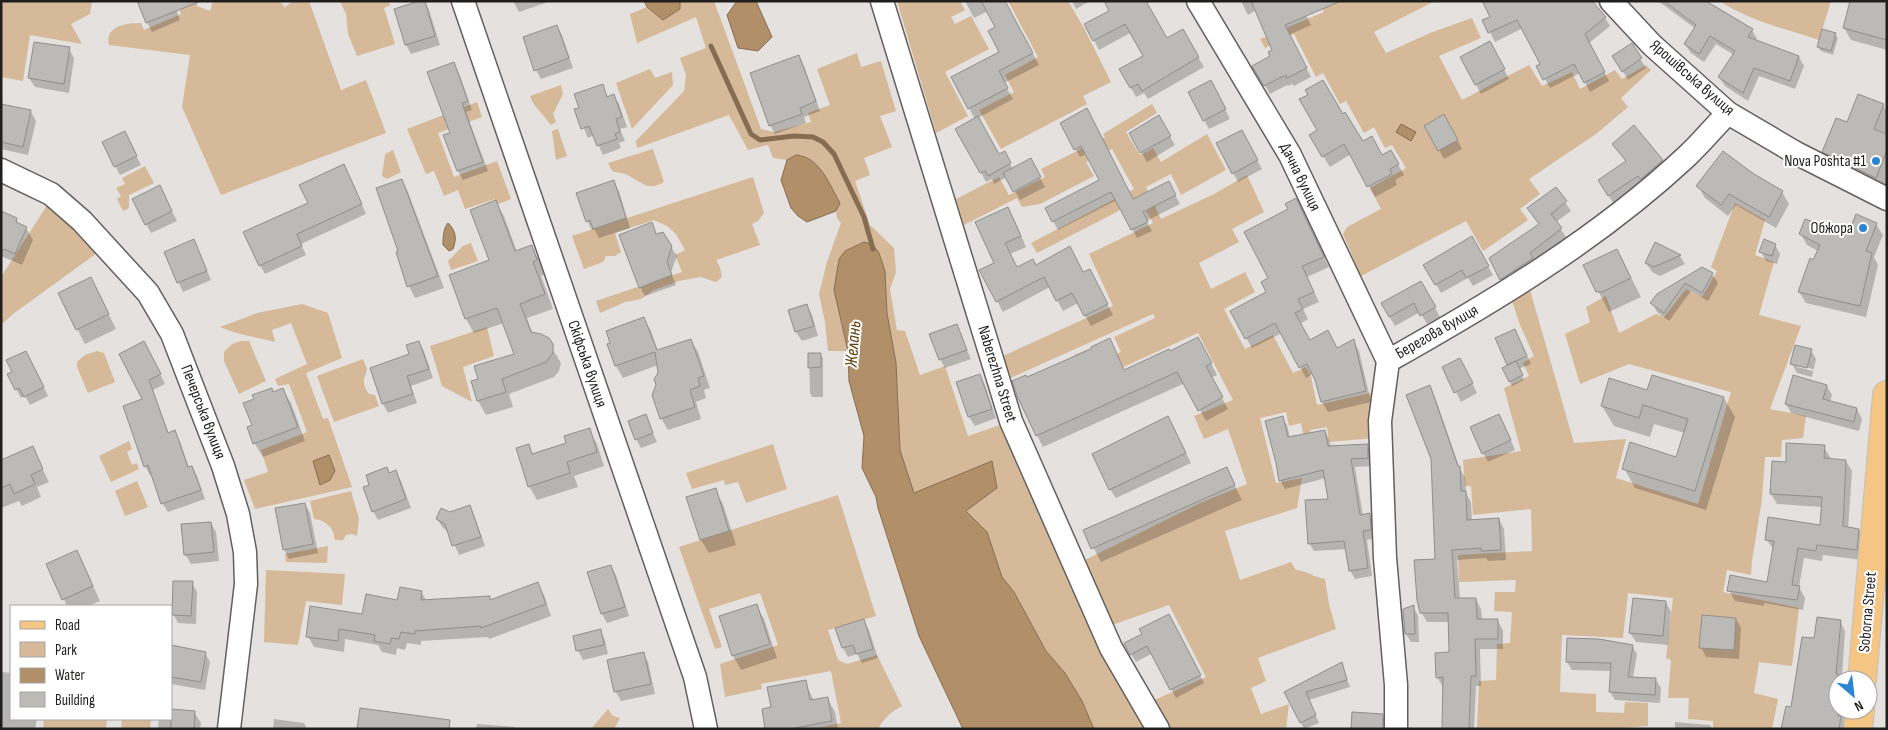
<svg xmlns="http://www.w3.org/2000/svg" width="1888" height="730" font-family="'Sofia Sans Condensed',sans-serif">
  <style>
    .green { fill: #d6b999 }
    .water { fill: #b18f68; stroke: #866d52 }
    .shadow { fill: #0003; fill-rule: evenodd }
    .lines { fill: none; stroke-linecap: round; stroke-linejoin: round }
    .stream { stroke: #866d52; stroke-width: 5 }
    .building { fill: #bcbab7; stroke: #908e8c }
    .minor-casing { stroke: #63605e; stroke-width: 25 }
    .major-casing { stroke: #c1c0c0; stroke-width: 30 }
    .minor { stroke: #fff; stroke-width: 22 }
    .major { stroke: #f5c583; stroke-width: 28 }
    .poi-dot { fill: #2c84d2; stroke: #fff; stroke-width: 2 }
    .labels { text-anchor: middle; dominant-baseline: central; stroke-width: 4; stroke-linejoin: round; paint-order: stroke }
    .street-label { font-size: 16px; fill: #201f1e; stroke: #fff }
    .poi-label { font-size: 16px; fill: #201f1e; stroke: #fff; text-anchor: end }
    .water-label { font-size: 18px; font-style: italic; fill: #603c0a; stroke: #fff }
  </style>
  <rect width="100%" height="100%" fill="#e4e1de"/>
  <path class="green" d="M1,1H92L90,14L71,24L82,44L30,35L23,81L1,77Z
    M177,1H197V6L210,11L213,1H279L285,7L293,1H309L341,90L366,80L386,133L221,195L182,107L190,55L109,45C104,26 127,23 141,23L144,30L181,14Z
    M340,1H389L390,5L384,8L395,44L357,56L348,34L346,14Z
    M680,1H714L761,129L774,132L811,122L808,113L830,105L817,69L857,53L861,67L881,61L896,111L880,116L892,147L864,158L870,175L855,181L870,225L894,248L896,272L890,289L897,330L905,331L920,375L945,366L968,436L1006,423L1152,729H1094L1082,701L1065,673L1046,651L1014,592L1001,577L987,532L966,510L997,488L914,493L900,450L896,363L887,313L885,271L834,290L848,351H828L825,322L819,294L827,262L841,223C834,216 836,211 840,203L796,155L787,160L773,158L768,145L748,150L729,115L637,148L636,141L684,91L686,75L680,58L706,48L696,17L637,43L630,14L647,7L663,20L680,9Z
    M897,1H960L965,10L951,17L955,24L971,16L989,49L945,72L968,116L936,133Z
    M1008,1H1068L1085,30L1111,82L1083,96L1087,104L1001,149L979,110L1014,92L1005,75L1038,57Z
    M1319,1H1435L1374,32L1386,53L1430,33L1472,18L1481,38L1439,56L1462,100L1529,65L1542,86L1572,72L1580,89L1615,70L1622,79L1646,65L1651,70L1621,98L1628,107L1596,134L1529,179L1540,194L1520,209L1528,220L1483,251L1466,221L1361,276L1343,234L1347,227L1381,209L1370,188L1406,168L1392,145L1385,148L1374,127L1364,133L1346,101L1340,104L1323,73L1316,77L1294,34L1265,48L1260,39L1324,12Z
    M1720,1H1831L1819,40C1787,29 1749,21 1720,1Z
    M650,69L655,78L672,72L673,85L632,129L616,83Z
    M561,85L563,94L553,114L556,122L551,125L533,103L530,96Z
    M477,102L482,117L438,133L454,177L497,161L511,199L498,204L495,199L465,209L458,190L444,196L434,171L426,174L407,129Z
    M1152,104L1157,113L1126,132L1140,155L1153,148L1161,162L1207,134L1226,170L1181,195L1171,174L1146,187L1161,219L1214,194L1247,175L1264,212L1232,229L1239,242L1199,263L1211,289L1245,272L1255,292L1224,309L1245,349L1273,335L1293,373L1306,367L1311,376L1317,405L1374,392L1375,438L1329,442L1327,427L1310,430L1312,443L1309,464L1301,423L1289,426L1286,412L1260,418L1276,483L1302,478L1297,508L1225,531L1240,580L1291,562L1296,570C1308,571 1315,578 1325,579L1329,604L1336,629L1258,658L1266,681L1251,688L1261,714L1289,704L1286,729H1166L1150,702L1206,677L1169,605L1112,625L1083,561L1200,503L1247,484L1228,429L1204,439L1194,416L1233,400L1198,333L1086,384L1074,355L1088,349L1095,364L1121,352L1114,337L1155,318L1153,314L1008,379L1003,356L1113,306L1089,254L1153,223L1140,200L1037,253L1031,243L1134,189L1112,149L1086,162L1094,176L1040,204L1022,207L1017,198L964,225L956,199L999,177L1009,195L1045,177L1041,169L1105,137L1103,134Z
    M558,129L567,156L556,160L552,131Z
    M653,149L664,182C648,191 645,184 631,177C626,173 618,173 612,171L608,163Z
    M393,150L401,172L387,179L382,176L385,154Z
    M145,166L154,183L129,195V208L123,211L117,199L121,196L116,188L125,184L122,178Z
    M753,177L764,213L758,221L752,224L760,245L716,260L720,267L722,277L716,282L700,277L679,281L654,290L641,299L625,302L600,313L596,301L682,272L675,255L685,250L676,234L667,226L654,220L615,233L621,252L615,256H606L603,262L584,269L572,236Z
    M1735,203L1765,220L1755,255L1774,262L1759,315L1801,326L1770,409L1806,416L1803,438L1782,440L1781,457H1765L1762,499L1752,561L1751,575L1727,570L1723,592L1799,608L1792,666L1759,662L1754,693L1778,699L1772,729H1713V721L1688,719L1689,698H1668L1671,660L1666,658L1673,598L1628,593L1623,638L1562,635L1560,692L1596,694V712L1624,713L1625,702L1648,703V726L1608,729H1477L1479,681L1496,680L1497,644L1510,643L1512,612L1494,611L1495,592H1515L1516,580L1459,582L1458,555L1532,551L1531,509L1473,515L1471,486H1465L1463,460L1521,451L1504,388L1529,376L1523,363L1534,356L1520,325L1512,301L1530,290L1574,443L1626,439L1616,478L1698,504L1731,392L1629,364L1580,384L1565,334L1590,322L1586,307L1606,296L1619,333L1656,314L1664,317L1686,289L1702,297L1717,271L1711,267Z
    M48,204L97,253L13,314L1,325V277Z
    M471,243L478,261L451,270L448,261L463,246Z
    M302,304L328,313L342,358L306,373L323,419L328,418L352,487L255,509L244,480L268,472L261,450L307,432L289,384L278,386L275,379L307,364L291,323L272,330L275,342C256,337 238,335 220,327L257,313Z
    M487,327L494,356L463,367L472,402L442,386L430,346Z
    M241,341H249L266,381L239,394L224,361V352L232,344Z
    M97,351L104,353L115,382L88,393L77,367V362L85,355Z
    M363,359L367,369C364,381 361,382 369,394L375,395L379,406L334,422L317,376Z
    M129,441L132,449L127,452L132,465L137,463L139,469L111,482L99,456Z
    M773,444L787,489L746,503L738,482L725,485L724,480L692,489L686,473Z
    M137,481L148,507L125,516L115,491Z
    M351,491L359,519L357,536L352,534L346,535L343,540H335C334,528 326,520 314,519L310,501Z
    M838,495L876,616L828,630L838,660L847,664L877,655L902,706C892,711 884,718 878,729H812L841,723L831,671L761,684L762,689L725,697L720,664L778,645L760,593L709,609L722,647L715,649L679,547Z
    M328,546L327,563L286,562L285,554Z
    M266,570L345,574L342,605L306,601L298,645L264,642Z
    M608,709L613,716L620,718L614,729H591Z
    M44,719H107L106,729H43Z
    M122,719H151L150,729H121Z"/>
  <path class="water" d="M644,1H680V9L663,20L647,7Z
    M737,1H756L772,37L758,51L738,48L727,15Z
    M1401,124L1416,132L1411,141L1396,132Z
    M796,155C820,157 829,184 840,203L836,211L807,222L798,216L791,208L781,180L787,160Z
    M448,223C456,231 457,238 453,249L449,251L443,245C443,238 443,229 448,223Z
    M864,242L873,245L879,253L885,271L887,313L896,363L900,450L914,493L992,461L997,488L966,511L987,532L1002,577L1014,592L1046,651L1065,673L1082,701L1094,729H963L919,636L878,508L876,497L862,468L864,436L849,381L848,351L834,290L839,259L845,251Z
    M329,455L335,471L330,480L320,485L313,461Z"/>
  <path class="shadow" d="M173,1L180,20L152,32L147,22Z
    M424,1L429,10L440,45L411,54L406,45L395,10Z
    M513,1H551L519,12Z
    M965,1H1000L1012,15L1039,65L1004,83L1013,99L978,118L999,156L1004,153L1013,169L1030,160L1045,187L1020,200L1007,177L994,184L992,179L986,182L957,129L975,119L969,108L1001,53L997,28L988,11L974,18Z
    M1072,1H1090L1076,9Z
    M1241,1L1301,4L1311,25L1289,35L1311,77L1294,86L1292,84L1288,86L1287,85L1270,94L1254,66L1272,57L1274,51L1256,10L1248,15Z
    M1658,1H1694L1752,30L1757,39L1755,41L1799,57L1804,66L1795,89L1759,76L1748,101L1725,86L1719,77L1734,55L1716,44L1704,62L1691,53L1685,44L1696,29Z
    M1887,1V50L1851,40L1844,28Z
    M1111,11L1167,40L1182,30L1204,67L1148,99L1144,93L1136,97L1121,70L1145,57L1132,32L1099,50L1086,24Z
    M1491,17L1605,18L1610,26L1589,43L1609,81L1590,92L1580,73L1550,88L1538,66L1542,65L1523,28L1495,42L1484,21Z
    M557,26L562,35L573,68L541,79L536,70Z
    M1835,34L1838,38L1833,55L1821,51L1818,47Z
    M1631,45L1646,68L1628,80L1619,65Z
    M69,49L74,58L69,93L35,87L29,78Z
    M1495,52L1509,79L1481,94L1462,58Z
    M799,57L804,66L820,111L804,117L806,123L775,134L770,125Z
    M454,64L459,73L472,110L466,112L488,171L463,180L458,171L445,136L451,134Z
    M602,86L608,97L613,95L619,104L627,127L620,129L625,141L619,143L621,148L603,155L594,135L588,138L576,110L580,108Z
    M1216,91L1230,119L1209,129L1204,120Z
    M1,105L31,112L36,121L28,155L1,149Z
    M1883,105L1887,111V129L1885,135H1887V184L1884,191L1832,166L1824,152L1847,124Z
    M1342,116L1362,143L1382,157L1391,152L1404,175L1395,180L1397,185L1375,197L1351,154L1330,167L1310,135Z
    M1444,116L1462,149L1444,159L1426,126Z
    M1158,117L1175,145L1147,162L1130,133Z
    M1061,124L1133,200L1173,191L1180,204L1146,221L1152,231L1137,238L1117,200L1058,230L1046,209L1101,180L1087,154L1080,157Z
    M1241,131L1262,169L1238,182L1218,144Z
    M129,142L141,165L120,175L115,166Z
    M1613,144L1662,161L1666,169L1614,204L1604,189L1627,162Z
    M349,175L366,214L301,244L306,255L265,274L260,265L309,203Z
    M1753,175L1782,192L1789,204L1776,228L1736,205L1728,216L1705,198L1698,186Z
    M402,180L408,192L444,288L415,298L409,286L399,252Z
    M613,182L619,191L630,228L599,238L595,230H592L587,221Z
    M1556,188L1571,211L1556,222L1566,237L1534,262L1506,288L1490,259L1540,225Z
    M164,196L177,221L151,233L146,224Z
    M496,202L504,216L517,252L531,247L540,261L544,275L541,276L553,309L527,318L533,334L552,348L561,363L559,371L554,377L509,394L513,407L486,415L478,401L472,382L479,379L515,355L504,323L474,333L466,319L450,275L491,261Z
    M1301,210L1329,267L1307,277L1319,302L1303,309L1308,319L1300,324L1309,342L1337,349L1353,341L1359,351L1371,402L1328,412L1322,402L1313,374L1306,378L1282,333L1252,348L1246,338L1268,293L1270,279Z
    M1,213L16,219L19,225L26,228L33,240L22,265L1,256Z
    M1014,219L1026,247L1010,254L1017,269L1035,266L1083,273L1095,281L1113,315L1091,326L1078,303L1063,311L1050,287L1003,312L981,271L995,263Z
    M651,224L657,235L671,247L677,256L671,272L676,285L645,296L640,287Z
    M1876,224L1883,235L1874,257L1878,265L1866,317L1806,303L1799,292L1818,251L1807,245L1801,234L1848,236Z
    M1471,238L1493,275L1473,286L1468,278L1441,293L1425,265Z
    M1656,244L1680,256L1685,264L1660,276L1652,272L1646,263Z
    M1775,245L1780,254L1777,264L1766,261L1761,252Z
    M198,250L211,280L183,292L165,253Z
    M1617,250L1641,297L1609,312L1585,265Z
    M1702,268L1712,274L1718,283L1708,301L1691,291L1669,321L1657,312L1652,303Z
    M1421,283L1440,317L1427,324L1420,312L1395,326L1382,304Z
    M98,292L116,329L85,344L59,294Z
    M807,306L812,315L818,336L802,341L796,332Z
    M644,319L651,331L658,351L691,340L698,352L710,388L704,390L706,398L696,402L701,419L668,430L661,418L658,365L623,378L616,366L608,345Z
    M956,325L971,359L945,368L940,359Z
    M1497,338H1519L1531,364L1519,369L1524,380L1512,386L1504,369L1509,366Z
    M1109,340L1124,371L1170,353L1204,349L1217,375L1211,378L1228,409L1206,421L1185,383L1043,447L1037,435L1027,379L1093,349Z
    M419,342L424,351L433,378L411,386L417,403L388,413L383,404L371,368L411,355Z
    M1811,350L1816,359L1812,377L1797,373L1792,364ZM1797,365L1813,369V371L1797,367Z
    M149,352L165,384L153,390L169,434L174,432L180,441L189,468L192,467L197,476L205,499L168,512L162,503L152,475H150L145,466L143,400Z
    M809,354H820L823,358V397H812L810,393Z
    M31,361L48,396L30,405L25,396L21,398L16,389L13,372Z
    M1444,368L1465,369L1477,393L1461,402Z
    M980,375L985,385L996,418L975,426L969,417Z
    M1827,386L1832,395L1830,402L1857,409L1862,419L1859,431L1791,413L1786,404Z
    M1429,387L1435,397L1460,469L1465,477L1466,493L1471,502L1472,521L1499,519L1504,529L1506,560L1488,561L1486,558L1457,560L1460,599H1476L1481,609L1482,620H1497L1503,630V649H1480L1481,686H1476L1474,729H1443V687L1437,677L1450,654V622H1427L1421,612L1436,560Z
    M283,390L291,403L305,441L263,457L255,444L249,428L253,426L274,393Z
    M1648,392L1724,398L1735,417L1706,510L1635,488L1624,468L1677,458L1685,433L1654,424L1650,437L1614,426L1602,406Z
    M645,416L657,442L641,448L636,439Z
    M1168,417L1191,463L1116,498L1110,489Z
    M1282,417L1287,425L1290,438L1325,431L1329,439L1331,447L1367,446L1372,454V466L1355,467L1363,516L1370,515L1374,523L1375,538L1367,540L1372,576L1355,579L1350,570L1347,549L1314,551L1309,543L1329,500L1326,478L1285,489L1280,480Z
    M1504,424L1515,450L1488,462L1483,453Z
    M589,430L597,444L604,466L574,476L578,487L537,500L529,486L528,445L533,454L568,443Z
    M1824,447L1830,457V460L1846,461L1852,471L1848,529L1859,530L1865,540L1862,560L1823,555L1822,561L1804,558L1799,587L1805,598L1803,610L1764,603V606L1735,601L1729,590L1768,583L1774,550L1766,539L1821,526L1822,507L1777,504L1771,494L1788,463Z
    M32,448L49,482L37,487L41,497L22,506L19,501L1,508V462Z
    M1226,468L1242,500L1101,562L1085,531Z
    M395,472L401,481L411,508L378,520L373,511Z
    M715,490L723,504L736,545L709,553L701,540Z
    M305,504L310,513L318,553L289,559L284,549Z
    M469,506L474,515L485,546L459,555L449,532L443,528L437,519Z
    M211,523L216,532L219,561L191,564L185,554Z
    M77,551L100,601L88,606H67L48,564Z
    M611,566L616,575L629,616L607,623L602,614L589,573Z
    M192,583L197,592L196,624L178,623L173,614Z
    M537,584L544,595L551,616L489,639L488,637L421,641V645L407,643L405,650L397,648L396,655L382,652L378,645L345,639L344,652L314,647L308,636L421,592L427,601L489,597L491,601Z
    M1666,602L1671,612L1668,645L1636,642L1630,633Z
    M756,605L764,619L777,658L741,670L733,656L720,617Z
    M1413,607L1418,615L1419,642H1411L1406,634Z
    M1736,619L1741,628L1739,659L1706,657L1701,647Z
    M864,621L869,630L878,658L862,663L857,654L848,657L843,648Z
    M1840,621L1845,631L1842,676L1845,680H1838V710H1845L1844,723L1846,729H1783L1792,708L1815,640Z
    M1173,623L1204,683L1176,698L1153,653L1136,662L1125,644L1143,634Z
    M600,631L605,640L608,654L583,660L578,651L574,637Z
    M1632,646L1637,654L1633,678L1656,680L1661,688L1660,703L1615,700L1610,692L1612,671L1572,670L1567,662Z
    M171,647L205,653L210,662L205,690L171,684Z
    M643,653L648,662L655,694L621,701L616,692L609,661Z
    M1341,663L1350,687L1309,700L1319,723L1304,729L1286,693Z
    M2,672L11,673V719H37L35,729H2Z
    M805,682L814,701L827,698L835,712L838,729H767L772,708Z
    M194,712L201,723L200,729H158L159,719H171Z
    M1382,715L1387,725L1388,729H1352Z
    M274,719L304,723L307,729H273Z
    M1675,722L1710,725L1712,729H1675Z
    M477,724L515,727L516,729H476Z"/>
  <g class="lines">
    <path class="stream" d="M711,46L751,134L760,140L794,136L813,137L823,142L834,154L864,217L873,249"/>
  </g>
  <path class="building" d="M137,1H198L199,2L146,23Z
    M419,1H425L435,36L405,45L394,9Z
    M981,1H1005L1033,53L999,71L1008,88L968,109L951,77L999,52L988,31L995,27Z
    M1104,1H1146L1167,38L1183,29L1199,57L1142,91L1138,84L1130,88L1119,69L1143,56L1125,24L1093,41L1084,24L1109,11Z
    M1251,1H1341L1285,25L1307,68L1287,78L1286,75L1281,78V77L1264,86L1252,66L1270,56L1268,52L1272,50Z
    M1482,1H1592L1606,17L1585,34L1605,72L1584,83L1574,64L1543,80L1536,66L1540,64L1517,20L1488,33L1482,20L1490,17Z
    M1664,1H1706L1753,29L1748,37L1799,56L1790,81L1754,68L1743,93L1718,77L1735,51L1710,36L1699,54L1684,44L1696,25Z
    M1850,1H1887V40L1843,28Z
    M557,25L569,58L534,71L523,37Z
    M1822,29L1836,33L1831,51L1817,47Z
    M1490,41L1505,69L1475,85L1460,57Z
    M34,42L70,47L64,84L28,78Z
    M1632,43L1642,58L1622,72L1612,56Z
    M799,55L816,101L800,108L802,114L769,126L750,73Z
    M454,62L468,101L462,103L483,162L457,171L443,135L450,133L427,72Z
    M1211,80L1226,109L1203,121L1188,92Z
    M1323,80L1343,114L1345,112L1363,141L1372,136L1382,155L1391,150L1399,164L1390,169L1392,174L1367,187L1344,144L1322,157L1309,135L1317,130L1299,99L1308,95L1305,90Z
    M603,84L607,97L614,94L622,117L616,119L620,132L615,134L617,139L597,146L589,126L581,129L574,109L579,108L574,94Z
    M1858,94L1884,104L1874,129L1887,134V150L1876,178L1822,152L1836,118L1847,122Z
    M1,104L31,110L23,147L1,142Z
    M1087,108L1133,199L1169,181L1176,195L1143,212L1148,222L1131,230L1111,192L1052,222L1045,208L1099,180L1081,146L1074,150L1060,123Z
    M1444,114L1458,140L1438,151L1424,126Z
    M1159,115L1171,136L1140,153L1129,133Z
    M978,116L999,154L1005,151L1011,163L988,176L985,171L980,173L955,129Z
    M1634,125L1663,160L1641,179L1638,176L1608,196L1598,180L1626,161L1612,144Z
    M1242,130L1258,160L1232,174L1216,143Z
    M125,131L137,156L114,167L102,142Z
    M1723,151L1754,174L1783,191L1769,217L1729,194L1721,205L1696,186Z
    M1031,158L1041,177L1013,192L1003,173Z
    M344,164L362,204L297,234L302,246L259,266L243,232L308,203L299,185Z
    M402,179L438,276L407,287L396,252L398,251L376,188Z
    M614,180L626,218L593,229L590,220L586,222L576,193Z
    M160,185L172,211L145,225L132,199Z
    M1556,187L1567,201L1551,214L1562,228L1530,253L1533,258L1500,280L1489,258L1539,224L1527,208Z
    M1296,198L1324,257L1302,266L1314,292L1298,299L1303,309L1295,313L1310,340L1328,330L1337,348L1354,339L1366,391L1321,402L1315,380L1307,364L1299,368L1275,323L1245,339L1230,311L1266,292L1261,282L1268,278L1244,232L1288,209L1285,204Z
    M496,200L515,251L532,245L537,260L533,262L545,294L520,304L531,332L541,334L549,338L553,344V353L546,362L502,379L506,392L477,401L471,381L478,379L474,366L514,354L497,308L465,319L449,275L489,260L470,210Z
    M1008,207L1021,236L1005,243L1017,267L1033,259L1036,265L1070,246L1083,272L1090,269L1108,304L1084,316L1072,293L1056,301L1044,277L996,302L979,270L994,263L975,222Z
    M1,211L17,218L16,222L27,227L15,254L4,249L1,254Z
    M1856,214L1877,223L1866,251L1872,253L1860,306L1798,292L1810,258L1813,260L1820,245L1799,234L1805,219L1848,234Z
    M652,222L656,234L663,232L672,246L667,262L672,275L639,288L619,235Z
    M1472,236L1489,266L1466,278L1462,270L1435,285L1423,265Z
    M194,239L207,271L177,283L164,252Z
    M1764,239L1776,244L1772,256L1759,252Z
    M1655,242L1681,255L1654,267L1645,263Z
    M1617,249L1631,278L1602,292H1596L1583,265Z
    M1702,267L1713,273L1702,293L1685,283L1664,313L1650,303L1657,294Z
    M91,277L109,314L76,330L58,293Z
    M1421,281L1436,307L1420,316L1414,303L1389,317L1381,303Z
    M807,304L814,326L795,332L788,310Z
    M644,317L657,350L691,339L704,376L698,378L700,386L690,390L695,407L660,419L652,395L656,385L654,379L658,373L655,352L615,366L607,344L610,343L606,331Z
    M957,324L967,350L939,360L929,334Z
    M1515,329L1527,356L1507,365L1495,338Z
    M1198,337L1212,363L1206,366L1223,397L1198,411L1177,372L1036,436L1018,398L1012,381L1026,375L1027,377L1091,349V347L1110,338L1124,370L1169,349L1170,351Z
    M144,341L161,374L149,380L168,433L175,430L188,467L192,466L201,490L161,504L148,465L144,467L123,406L142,399L119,354Z
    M419,341L429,369L407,376L413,394L382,404L370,368L409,354L406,345Z
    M1795,345L1812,349L1807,368L1790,364Z
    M26,351L44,387L24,397L19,388L15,390L7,374L12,372L6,360Z
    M808,353H821V367L808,368Z
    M1460,358L1473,383L1454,393L1442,367Z
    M1516,361L1523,375L1509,382L1502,368Z
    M980,374L992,409L968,417L956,382Z
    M1652,375L1724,397L1695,491L1622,469L1630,442L1676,457L1688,419L1643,405L1639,418L1601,406L1609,378L1647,390Z
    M1793,375L1827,385L1823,399L1857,408L1854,422L1785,404Z
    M1430,385L1458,466H1460L1461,491H1466L1467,520L1499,518L1501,550L1481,551V548L1452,550L1455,598H1476L1477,619H1498V639H1475L1476,676H1471L1469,729H1442L1443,677L1436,678L1435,653L1449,652L1448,613H1420L1417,600L1414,560L1435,559L1431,459L1406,395Z
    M272,388L273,392L283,388L298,427L253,444L247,427L252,425L243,403L254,399L252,395Z
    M646,414L653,433L635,440L628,421Z
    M1499,414L1511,440L1482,454L1470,427Z
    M1168,416L1186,453L1109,490L1092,454Z
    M1283,416L1288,437L1325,430L1328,446L1368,444V458L1351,459L1360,515L1370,513L1371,530L1363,531L1368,568L1349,571L1344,541L1308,544L1305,500L1328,499L1323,470L1279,481L1276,463L1265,421Z
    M590,428L597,452L567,462L570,473L528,487L516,448L529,444L532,454L566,443L564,436Z
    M1786,443L1825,445L1824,458L1846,460L1843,526L1859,529L1857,550L1817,545L1816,551L1798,548L1792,585L1800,586L1797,600L1727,591L1730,575L1767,582L1774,541L1765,540L1768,517L1820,525L1822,497L1770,494L1772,461L1786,462Z
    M33,446L43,469L31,475L35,484L14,494L10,484L1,488V460Z
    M387,467L389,473L396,470L406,499L372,512L363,487L369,485L366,475Z
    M1227,467L1235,485L1091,549L1083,530Z
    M716,488L729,531L700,540L686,497Z
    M305,503L313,544L283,550L275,508Z
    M470,505L481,537L452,546L445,524L436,519L441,508L450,512Z
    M211,522L214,552L184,555L181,524Z
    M77,550L93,586L62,600L46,564Z
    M611,565L625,607L601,614L587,572Z
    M173,581H193L191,616L172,615Z
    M538,582L546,604L481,628V626L415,631V634L401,632L399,639L391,638L390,644L374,641L375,635L339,629L338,641L306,637L310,606L362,614L366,594L397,600L400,587L422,591L421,600L490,596V600Z
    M1633,598L1666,601L1663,636L1629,633Z
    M757,604L770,644L732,656L719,616Z
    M1414,605L1415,634H1405L1403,609Z
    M1169,614L1201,675L1170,690L1147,646L1130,655L1124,643L1142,634L1139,629Z
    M1702,615L1736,618L1734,650L1699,648Z
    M1817,617L1841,620L1836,674H1838V716H1841L1839,729H1781L1786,706L1791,707L1802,637L1814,638Z
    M864,619L873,649L856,654L853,645L842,648L835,628Z
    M601,629L604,645L576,651L573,636Z
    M1567,638L1599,639L1633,645L1628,677L1656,678L1655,695L1609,692L1611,663L1566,662Z
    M171,645L206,652L201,682L171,677Z
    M644,652L651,684L614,692L607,660Z
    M1342,662L1347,680L1306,692L1316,715L1300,723L1284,692Z
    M806,680L810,700L828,697L832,721L790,729H765L762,709L771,707L767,687Z
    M360,708L450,720L449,729H357Z
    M171,709L195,711L194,729H171Z
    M1352,712L1383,714V729H1351Z"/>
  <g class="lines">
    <defs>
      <path id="minor" d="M463,1L695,677L706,729
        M882,1L1011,421L1111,648L1158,729
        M1198,1L1290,155L1388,361
        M1611,1L1652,45L1728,113L1796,153L1887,199
        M1,170L51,194L82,221L148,293L172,334L223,466L238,514L245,552L246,584L229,729
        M1396,729V685L1385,558L1380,421L1388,361C1493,302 1598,239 1686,157C1701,143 1714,127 1728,113"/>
      <path id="major" d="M1862,680L1887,395
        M1858,729L1860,710"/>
    </defs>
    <use href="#minor" class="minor-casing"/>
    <use href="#major" class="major-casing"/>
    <use href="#minor" class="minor"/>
    <use href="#major" class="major"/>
  </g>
  <g class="poi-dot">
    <circle cx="1876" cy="161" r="5"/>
    <circle cx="1863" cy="228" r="5"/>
  </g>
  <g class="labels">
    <g class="street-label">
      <text transform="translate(1692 78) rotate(41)">Ярошівська вулиця</text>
      <text transform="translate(1300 177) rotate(64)">Дачна вулиця</text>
      <text transform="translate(1437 332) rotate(-30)">Берегова вулиця</text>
      <text transform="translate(587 364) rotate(71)">Скіфська вулиця</text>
      <text transform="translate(997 374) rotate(73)">Naberezhna Street</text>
      <text transform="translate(203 412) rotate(69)">Печерська вулиця</text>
      <text transform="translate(1868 612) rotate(-85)">Soborna Street</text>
    </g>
    <g class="poi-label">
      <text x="1866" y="161">Nova Poshta #1</text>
      <text x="1853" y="228">Обжора</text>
    </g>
    <g class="water-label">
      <text transform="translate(853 344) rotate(-85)">Желань</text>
    </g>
  </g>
  <rect width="1888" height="730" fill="none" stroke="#201f1e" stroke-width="5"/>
  <rect x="10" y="605" width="162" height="115" fill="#ffffff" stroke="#a6a5a5"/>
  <rect x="20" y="621" width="25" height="8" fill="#f5c583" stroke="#a6a5a5"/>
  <text x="55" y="630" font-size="15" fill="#201f1e">Road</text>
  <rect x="20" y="642" width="25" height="15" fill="#d6b999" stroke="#a6a5a5"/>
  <text x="55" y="655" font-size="15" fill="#201f1e">Park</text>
  <rect x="20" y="668" width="25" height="15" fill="#b18f68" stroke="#a6a5a5"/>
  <text x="55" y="680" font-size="15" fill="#201f1e">Water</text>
  <rect x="20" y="692" width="25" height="15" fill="#bcbab7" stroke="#a6a5a5"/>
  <text x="55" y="705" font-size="15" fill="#201f1e">Building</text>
  <g transform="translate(1853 695) rotate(152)"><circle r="24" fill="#ffffff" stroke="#a6a5a5"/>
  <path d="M0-4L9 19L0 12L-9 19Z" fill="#2c84d2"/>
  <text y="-8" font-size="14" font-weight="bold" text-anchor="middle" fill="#201f1e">N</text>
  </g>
</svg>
